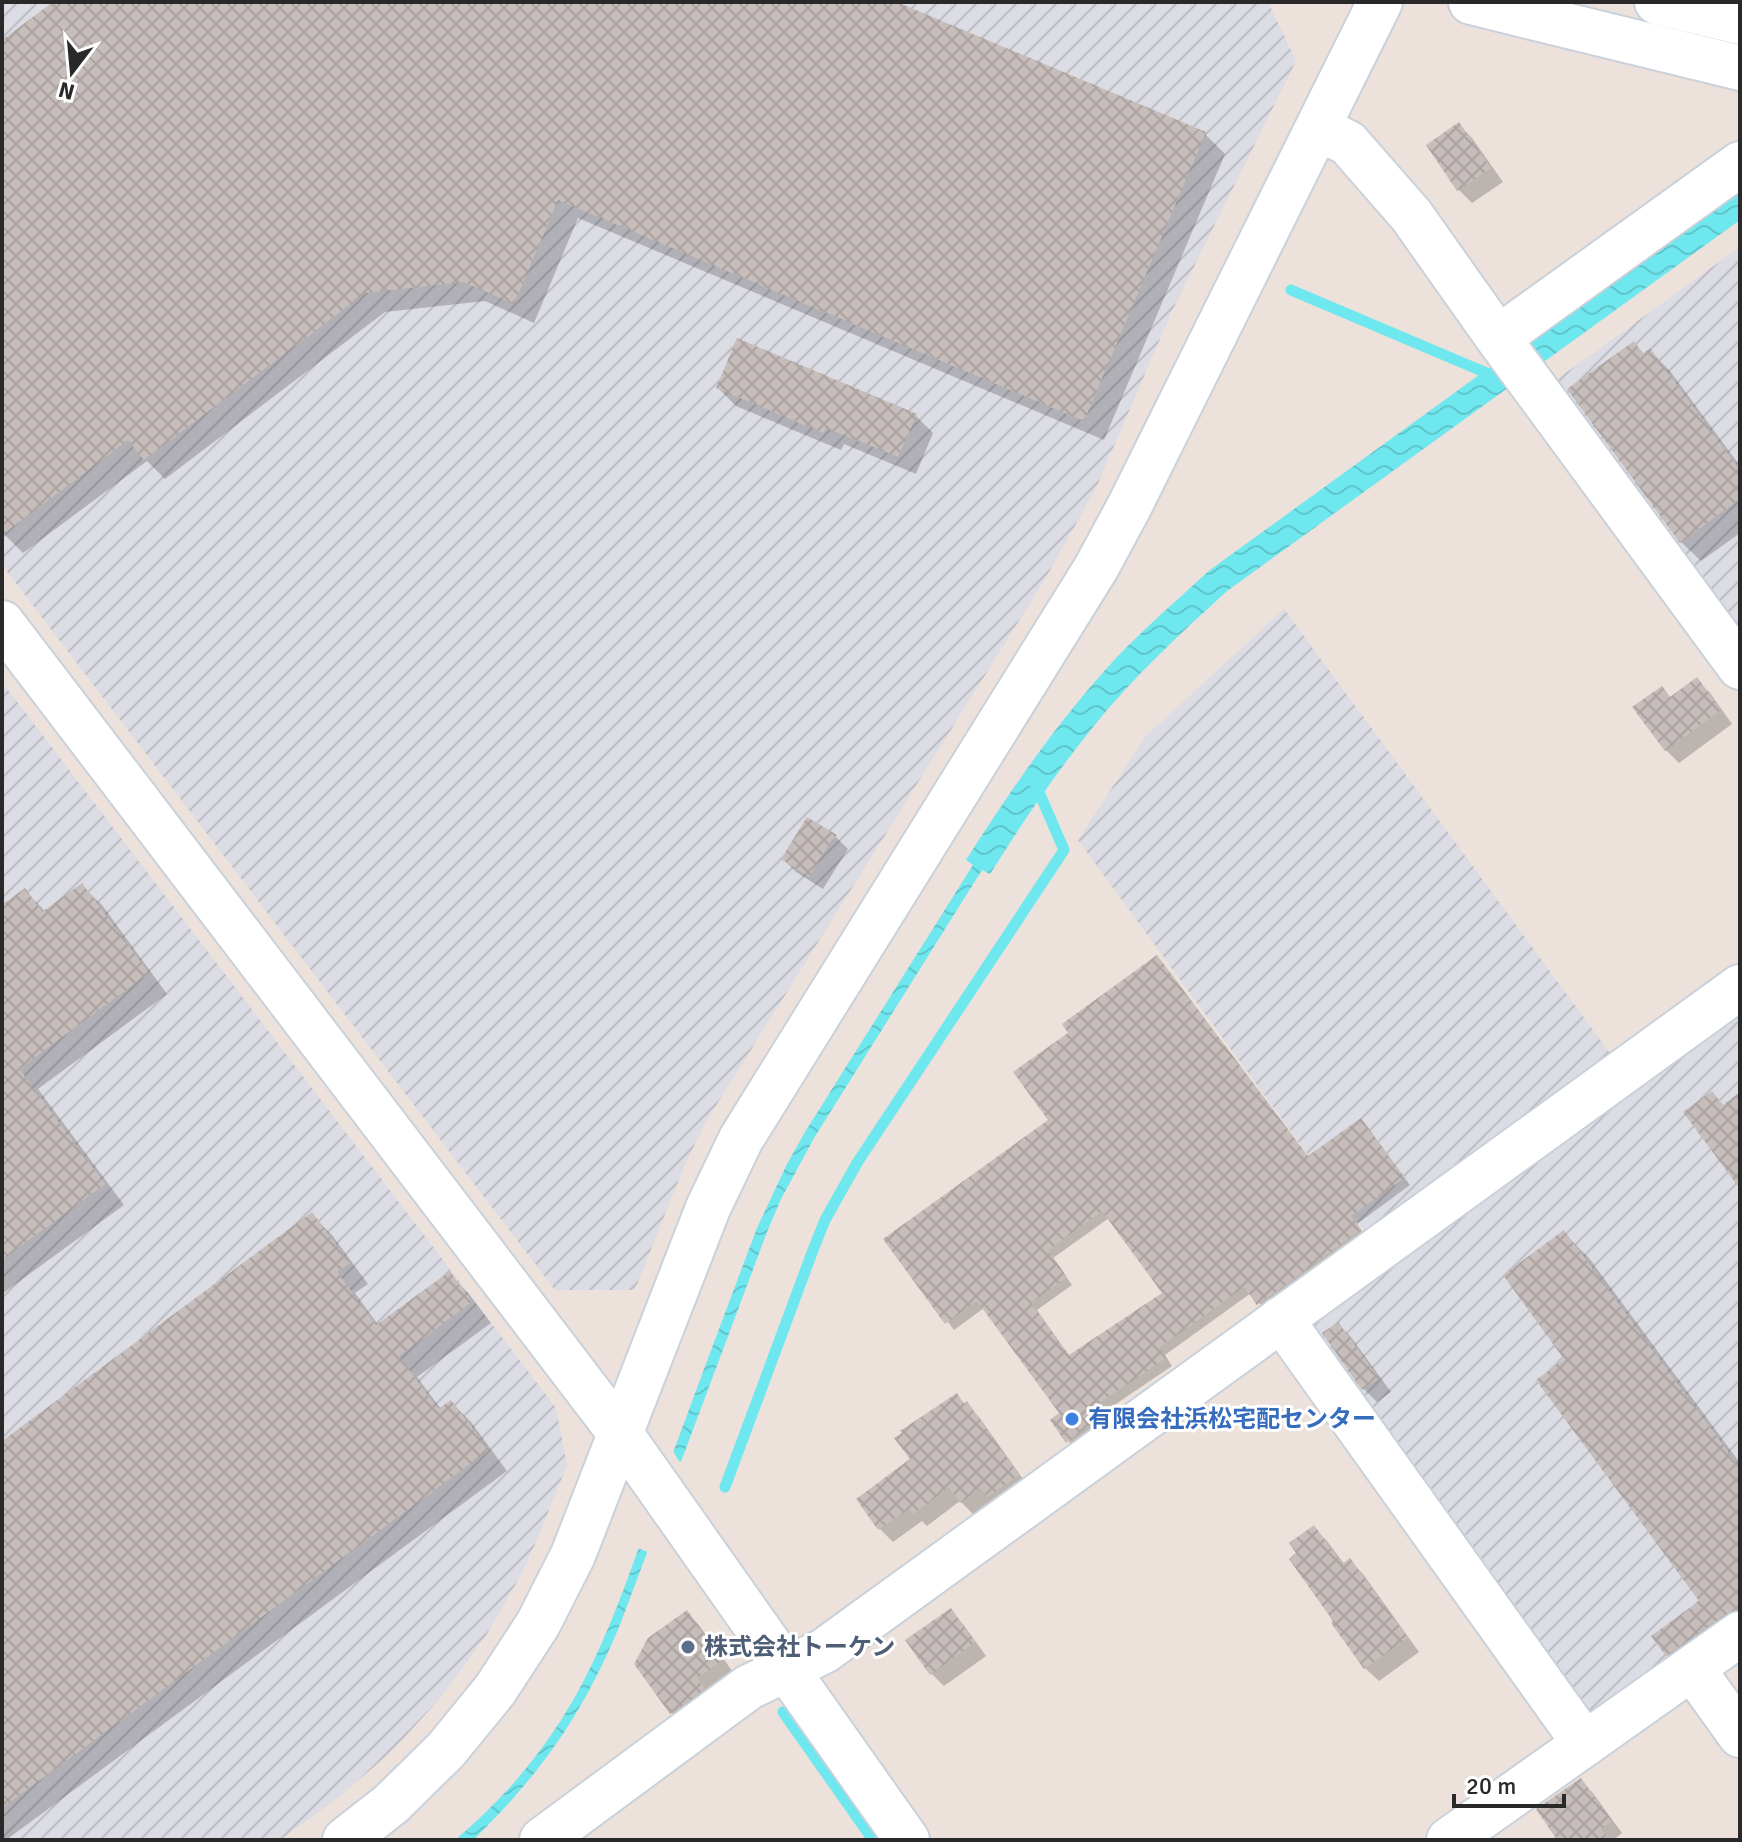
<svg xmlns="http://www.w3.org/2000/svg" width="1742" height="1842" font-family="Signika,'Noto Sans JP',sans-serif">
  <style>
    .industrial { fill: url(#industrial-furrows) }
    .water { fill: url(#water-waves) }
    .pier { fill: #ece1db }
    .shadow { fill: #0003; fill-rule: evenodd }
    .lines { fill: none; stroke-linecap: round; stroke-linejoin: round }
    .stream { stroke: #6ee7ee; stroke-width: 11 }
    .building { fill: url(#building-cross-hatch); fill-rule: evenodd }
    .minor-casing { stroke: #c9d1db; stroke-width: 48 }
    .minor { stroke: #fff; stroke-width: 44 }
    .shop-dot { fill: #3f7fe0; stroke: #fff; stroke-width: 3 }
    .service-dot { fill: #5c6f8a; stroke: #fff; stroke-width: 3 }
    .labels { text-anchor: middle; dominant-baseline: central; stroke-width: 6; stroke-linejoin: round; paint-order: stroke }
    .shop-label { font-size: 24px; font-weight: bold; fill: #366cbe; stroke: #fff; text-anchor: start }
    .service-label { font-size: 24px; font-weight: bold; fill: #4e5e75; stroke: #fff; text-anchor: start }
  </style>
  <defs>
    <pattern id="industrial-furrows" width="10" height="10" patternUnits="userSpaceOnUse" patternTransform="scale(2)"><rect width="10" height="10" fill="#dcdce4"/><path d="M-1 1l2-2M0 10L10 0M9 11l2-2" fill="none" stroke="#bdbdc4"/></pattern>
    <pattern id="water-waves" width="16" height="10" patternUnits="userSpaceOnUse" patternTransform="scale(2)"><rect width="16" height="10" fill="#6ee7ee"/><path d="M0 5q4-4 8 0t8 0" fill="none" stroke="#5fc6cc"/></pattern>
    <pattern id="building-cross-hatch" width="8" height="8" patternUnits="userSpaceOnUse" patternTransform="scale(2)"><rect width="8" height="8" fill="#c7bebb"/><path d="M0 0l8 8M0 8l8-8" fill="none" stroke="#aba3a1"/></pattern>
  </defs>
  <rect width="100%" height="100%" fill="#ece1db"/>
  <path class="industrial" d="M2,2H1268L1296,61L1172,311L1095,490L1045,579L707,1120L689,1156L673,1194L635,1290H555L2,565Z
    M1740,247V644L1549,385Z
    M1284,609L1612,1056L1366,1234L1078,840L1146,736Z
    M2,682L556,1408L567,1465L537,1540L522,1573L485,1637L442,1696L393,1750L337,1799L280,1840H2Z
    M1740,1011V1617L1593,1721L1308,1324Z"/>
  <path class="water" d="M1740,186V220L1227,591C1180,634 1133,677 1093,727C1055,774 1022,823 990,874L982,870L814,1138L781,1199L767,1232L621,1622C585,1711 542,1773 473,1840H455C506,1798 550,1744 581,1686C615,1622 637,1551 662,1483C693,1398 725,1313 757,1228L787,1164L805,1132L973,865L966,860C1011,789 1059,720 1116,658C1146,627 1178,599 1210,570Z"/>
  <path class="pier" d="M671,1448L679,1461L685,1463L651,1553L634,1547Z"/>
  <path class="shadow" d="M57,2H890L1205,134L1225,154L1104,440L578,218L534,323L485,301L385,312L165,479L147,461L23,553L2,532V43Z
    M1459,125L1472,138L1503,182L1472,203L1459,190L1429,146Z
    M1634,343L1645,355L1650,351L1670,371L1740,466V533L1701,561L1681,542Z
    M718,388L916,416L933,433L916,474L844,444L841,450L736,406Z
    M1697,680L1710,693L1732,724L1679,763L1666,750L1661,688L1671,698Z
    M835,836L848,849L823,889L796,872L783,859Z
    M82,886L102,905L167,994L38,1089L124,1205L2,1294V908L25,891L46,912Z
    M1367,1127L1410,1185L1357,1224L1366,1237L1265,1310L1251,1293L1165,1355L1172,1366L1104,1412L1108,1418L1098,1425L1075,1449L1052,1420L1062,1413L984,1308L954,1330L886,1240L1309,1158ZM1109,1218L1165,1294L1070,1357L1037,1310L1072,1285L1053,1258Z
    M312,1215L332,1235L368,1284L355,1293L379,1326L449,1274L469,1294L491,1323L417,1377L441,1409L451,1402L471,1422L507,1471L6,1840H2V1444Z
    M1564,1233L1589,1258L1740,1463V1646L1692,1680L1667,1655L1702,1601L1567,1359Z
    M1338,1324L1351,1337L1391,1392L1377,1402L1364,1389Z
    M957,1396L979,1417L1030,1489L1002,1508L994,1501L974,1515L960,1501L927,1526L922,1521L893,1542L880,1529L859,1500L913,1460Z
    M1314,1528L1327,1541L1345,1565L1350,1561L1363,1574L1419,1652L1379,1681L1365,1668L1336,1622L1299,1554Z
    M950,1611L963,1624L986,1656L944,1686L931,1673Z
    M687,1613L698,1624L733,1672L707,1690L714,1701L683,1724L672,1713L637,1664Z
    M1580,1780L1592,1792L1622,1833L1613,1840H1560Z"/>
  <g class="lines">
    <path class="stream" d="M1291,290L1496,377
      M725,1487L813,1250L825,1220L857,1163L1064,850L1035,783
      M783,1712L873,1840"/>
  </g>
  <path class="building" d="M53,2H897L1206,132L1084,421L558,200L514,304L463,282L365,293L144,460L128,440L2,535V40Z
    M1459,122L1491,168L1457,191L1426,145Z
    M737,338L917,414L898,457L826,428L823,433L716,388Z
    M1634,341L1643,354L1650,348L1740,470V499L1680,543L1567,389Z
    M1697,677L1721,710L1665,751L1632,707L1662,686L1670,697Z
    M807,817L837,835L831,841L809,877L781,859Z
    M82,883L149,973L19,1069L105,1184L2,1260V905L25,888L42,912Z
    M1157,955L1308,1156L1361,1118L1405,1178L1351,1216L1361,1230L1257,1305L1244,1287L1159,1348L1166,1358L1098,1404L1103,1410L1092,1418L1095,1422L1066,1443L1050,1420L1059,1413L977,1301L945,1324L883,1239L1048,1120L1013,1072L1068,1033L1062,1024ZM1102,1211L1162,1293L1069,1355L1031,1303L1067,1277L1048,1250Z
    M1712,1091L1723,1105L1740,1092V1189L1683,1112Z
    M312,1212L350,1263L337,1272L376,1325L450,1271L472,1302L399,1356L438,1409L451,1400L489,1450L2,1808V1441Z
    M1564,1230L1740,1468V1609L1726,1614L1666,1656L1651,1636L1699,1601L1536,1380L1564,1359L1503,1275Z
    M1338,1322L1379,1378L1362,1390L1322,1333Z
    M957,1393L964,1404L967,1401L1019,1475L987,1497L981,1488L960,1503L949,1487L913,1514L909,1509L878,1530L856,1499L910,1459L894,1438L902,1433L900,1431Z
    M1314,1525L1342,1564L1350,1558L1408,1638L1364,1669L1331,1623L1333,1621L1289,1559L1296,1553L1289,1543Z
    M951,1608L975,1642L930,1675L905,1640Z
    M687,1610L723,1660L697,1678L705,1689L670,1714L634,1664L648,1638Z
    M1581,1778L1612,1821L1601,1829L1609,1840H1557L1536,1809Z"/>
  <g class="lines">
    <defs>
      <path id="minor" d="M1471,2L1740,68
        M1657,2L1740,22
        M1318,128L1348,143L1411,215L1498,338L1740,667
        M1498,338L1740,164
        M2,623L620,1433L907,1840
        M1281,1319L1585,1744
        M1692,1668L1740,1735
        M345,1840L391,1804L446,1750L495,1690L538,1624L573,1555L708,1208L741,1139L1096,568L1129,507L1380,2
        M542,1840L749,1687L824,1651L1740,987
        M1449,1840L1740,1634"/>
    </defs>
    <use href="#minor" class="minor-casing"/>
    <use href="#minor" class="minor"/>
  </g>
  <circle class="shop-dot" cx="1072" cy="1419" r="8"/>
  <circle class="service-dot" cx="688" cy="1647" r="8"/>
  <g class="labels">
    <g class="shop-label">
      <text x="1088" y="1419">有限会社浜松宅配センター</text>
    </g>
    <g class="service-label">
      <text x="704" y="1647">株式会社トーケン</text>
    </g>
  </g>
  <rect width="1742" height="1842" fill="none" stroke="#292929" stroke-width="8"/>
  <g transform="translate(72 72) rotate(196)" stroke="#ffffff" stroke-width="6" paint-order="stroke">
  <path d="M0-6L14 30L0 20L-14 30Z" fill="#292929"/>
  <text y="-12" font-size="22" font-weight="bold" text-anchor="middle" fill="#292929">N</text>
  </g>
  <path d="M1454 1794v12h110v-12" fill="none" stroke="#292929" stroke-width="4"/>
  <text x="1466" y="1794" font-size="24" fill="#292929" stroke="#ffffff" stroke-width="6" paint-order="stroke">20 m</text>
</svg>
